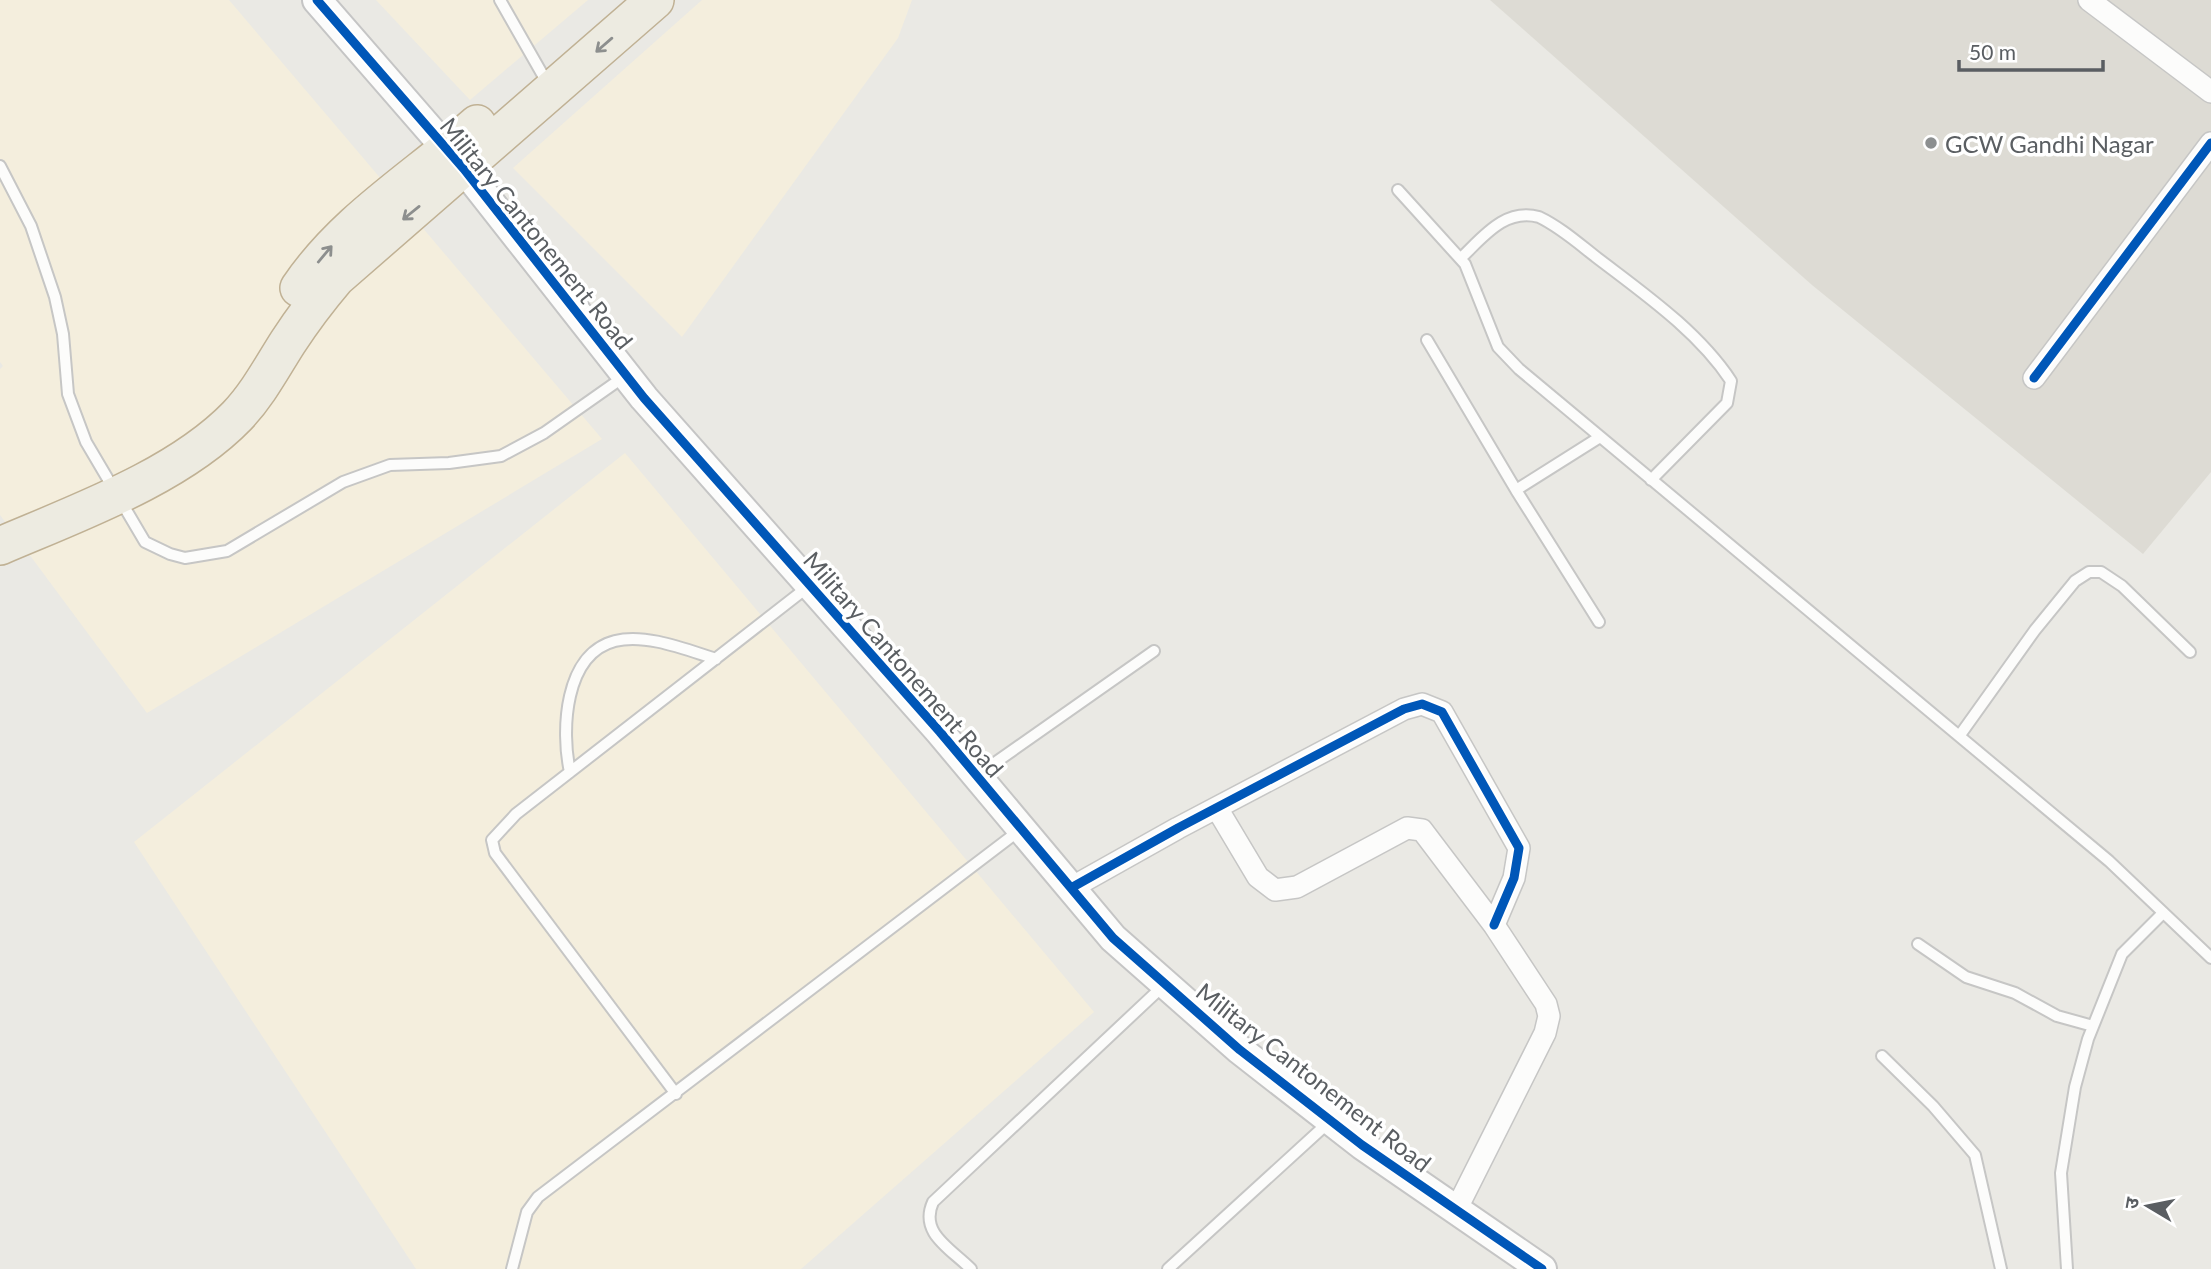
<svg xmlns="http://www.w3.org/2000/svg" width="2211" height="1269" font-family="Lato,'Noto Sans Devanagari',sans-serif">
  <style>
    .commercial { fill: #f4eedd }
    .education { fill: #dddbd4 }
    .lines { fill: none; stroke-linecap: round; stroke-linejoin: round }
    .lane-casing { stroke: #c6c6c5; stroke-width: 14 }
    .street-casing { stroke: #c6c6c5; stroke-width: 24 }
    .secondary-casing { stroke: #c5c5c5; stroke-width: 32 }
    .highway-casing { stroke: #c0b194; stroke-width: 40 }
    .lane { stroke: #fcfcfb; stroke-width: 10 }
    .street { stroke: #fcfcfb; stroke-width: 21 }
    .secondary { stroke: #fcfcfb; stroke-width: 28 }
    .highway { stroke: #edebe1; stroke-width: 37 }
    .cycleway-casing { stroke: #fff; stroke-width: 13 }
    .cycleway { stroke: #0057b8; stroke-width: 9 }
    .oneway { stroke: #8d8f8e }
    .poi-dot { fill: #8c8f90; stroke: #fff; stroke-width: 2.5 }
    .labels { text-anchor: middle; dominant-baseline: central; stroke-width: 7; stroke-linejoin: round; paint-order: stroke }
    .poi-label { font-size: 24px; fill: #5a5e62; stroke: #fff; text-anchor: start }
    .street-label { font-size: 24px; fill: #5a5e62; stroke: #fff }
  </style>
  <rect width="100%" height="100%" fill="#eae9e4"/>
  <path class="commercial" d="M0,0H229L602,439L147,713L0,515V369L3,366L0,362Z
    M376,0H588L470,100Z
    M702,0H912L898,38L682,337L513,168Z
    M625,453L1094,1012L801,1269H416L134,842Z"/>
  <path class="education" d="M1490,0H2211V472L2143,554L1812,285Z"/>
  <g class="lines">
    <defs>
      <path id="lane" d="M500,0L549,86
        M0,166L31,226L55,297L63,334L68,394L86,442L145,542L170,554L185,558L227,551L343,482L390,465L449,463L501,456L544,433L625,376
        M1398,190L1465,264L1498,347L1519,369L2109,861L2211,958
        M1461,258C1484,236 1505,208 1539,217C1560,227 1578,243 1596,257C1643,293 1698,331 1731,381L1727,403L1651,480
        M1427,340L1516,490L1599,622
        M1516,490L1600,437
        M1960,735L2035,630L2075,581L2089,572H2101L2122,586L2190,652
        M570,772C561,731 564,654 615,641C646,633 687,650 716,659
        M979,774L1154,651
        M1918,944L1966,977L2015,993L2057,1016L2093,1026
        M1882,1056L1933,1106L1975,1155L2001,1269
        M676,1094L495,853L492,840L516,814L809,586
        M512,1269L527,1212L538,1197L1020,830
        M971,1269C950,1248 919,1233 933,1202L1163,986
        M1168,1269L1329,1122
        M2067,1269L2061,1173L2075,1087L2088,1039L2122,954L2163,913"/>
      <path id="street" d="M2089,0L2211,92
        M2034,378L2211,143
        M1218,810L1258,877L1275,890L1297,887L1407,828L1422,830L1494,925L1546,1004L1549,1016L1545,1033L1456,1210
        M1071,888L1178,828L1404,709L1422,704L1442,712L1519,848L1514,878L1494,925"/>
      <path id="secondary" d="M317,0L464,169L644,398L940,732L1113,938L1240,1050L1362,1145L1542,1269"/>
      <path id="highway" d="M299,288C345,220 416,178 477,124
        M0,546C77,513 178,477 237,416C258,394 272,367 288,342C303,319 319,298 336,278L655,0"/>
    </defs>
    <use href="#lane" class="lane-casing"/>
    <use href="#street" class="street-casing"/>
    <use href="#secondary" class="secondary-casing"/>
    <use href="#highway" class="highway-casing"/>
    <use href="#lane" class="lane"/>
    <use href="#street" class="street"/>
    <use href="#secondary" class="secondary"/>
    <use href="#highway" class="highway"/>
    <defs>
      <path id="cycleway" d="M317,0L464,169L644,398L940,732L1113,938L1240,1050L1362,1145L1542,1269
        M2034,378L2211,143
        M1071,888L1178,828L1404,709L1422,704L1442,712L1519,848L1514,878L1494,925"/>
    </defs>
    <use href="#cycleway" class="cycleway-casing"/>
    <use href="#cycleway" class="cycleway"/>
  </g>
  <defs><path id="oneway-shaft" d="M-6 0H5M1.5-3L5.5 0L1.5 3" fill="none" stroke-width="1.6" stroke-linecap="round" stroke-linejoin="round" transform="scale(1.75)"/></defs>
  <g class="oneway">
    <use href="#oneway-shaft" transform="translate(604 45) rotate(139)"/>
    <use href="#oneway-shaft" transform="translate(411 213) rotate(141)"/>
    <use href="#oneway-shaft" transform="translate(325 254) rotate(-50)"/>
  </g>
  <circle class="poi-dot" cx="1931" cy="143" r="7"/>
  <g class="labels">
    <g class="poi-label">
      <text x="1945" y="143">GCW Gandhi Nagar</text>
    </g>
    <g class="street-label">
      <text transform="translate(537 233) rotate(51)">Military Cantonement Road</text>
      <text transform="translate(904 664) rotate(49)">Military Cantonement Road</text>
      <text transform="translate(1314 1077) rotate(38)">Military Cantonement Road</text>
    </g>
  </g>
  <g transform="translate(2148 1206) rotate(280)" stroke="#ffffff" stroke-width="5" paint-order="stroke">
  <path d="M0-5L12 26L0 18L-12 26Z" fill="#5a5e62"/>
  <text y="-10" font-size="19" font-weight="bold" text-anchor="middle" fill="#5a5e62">उ</text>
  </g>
  <path d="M1959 60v10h144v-10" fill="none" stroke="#5a5e62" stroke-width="3.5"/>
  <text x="1969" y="60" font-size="21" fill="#5a5e62" stroke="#ffffff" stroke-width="5" paint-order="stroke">50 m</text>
</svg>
